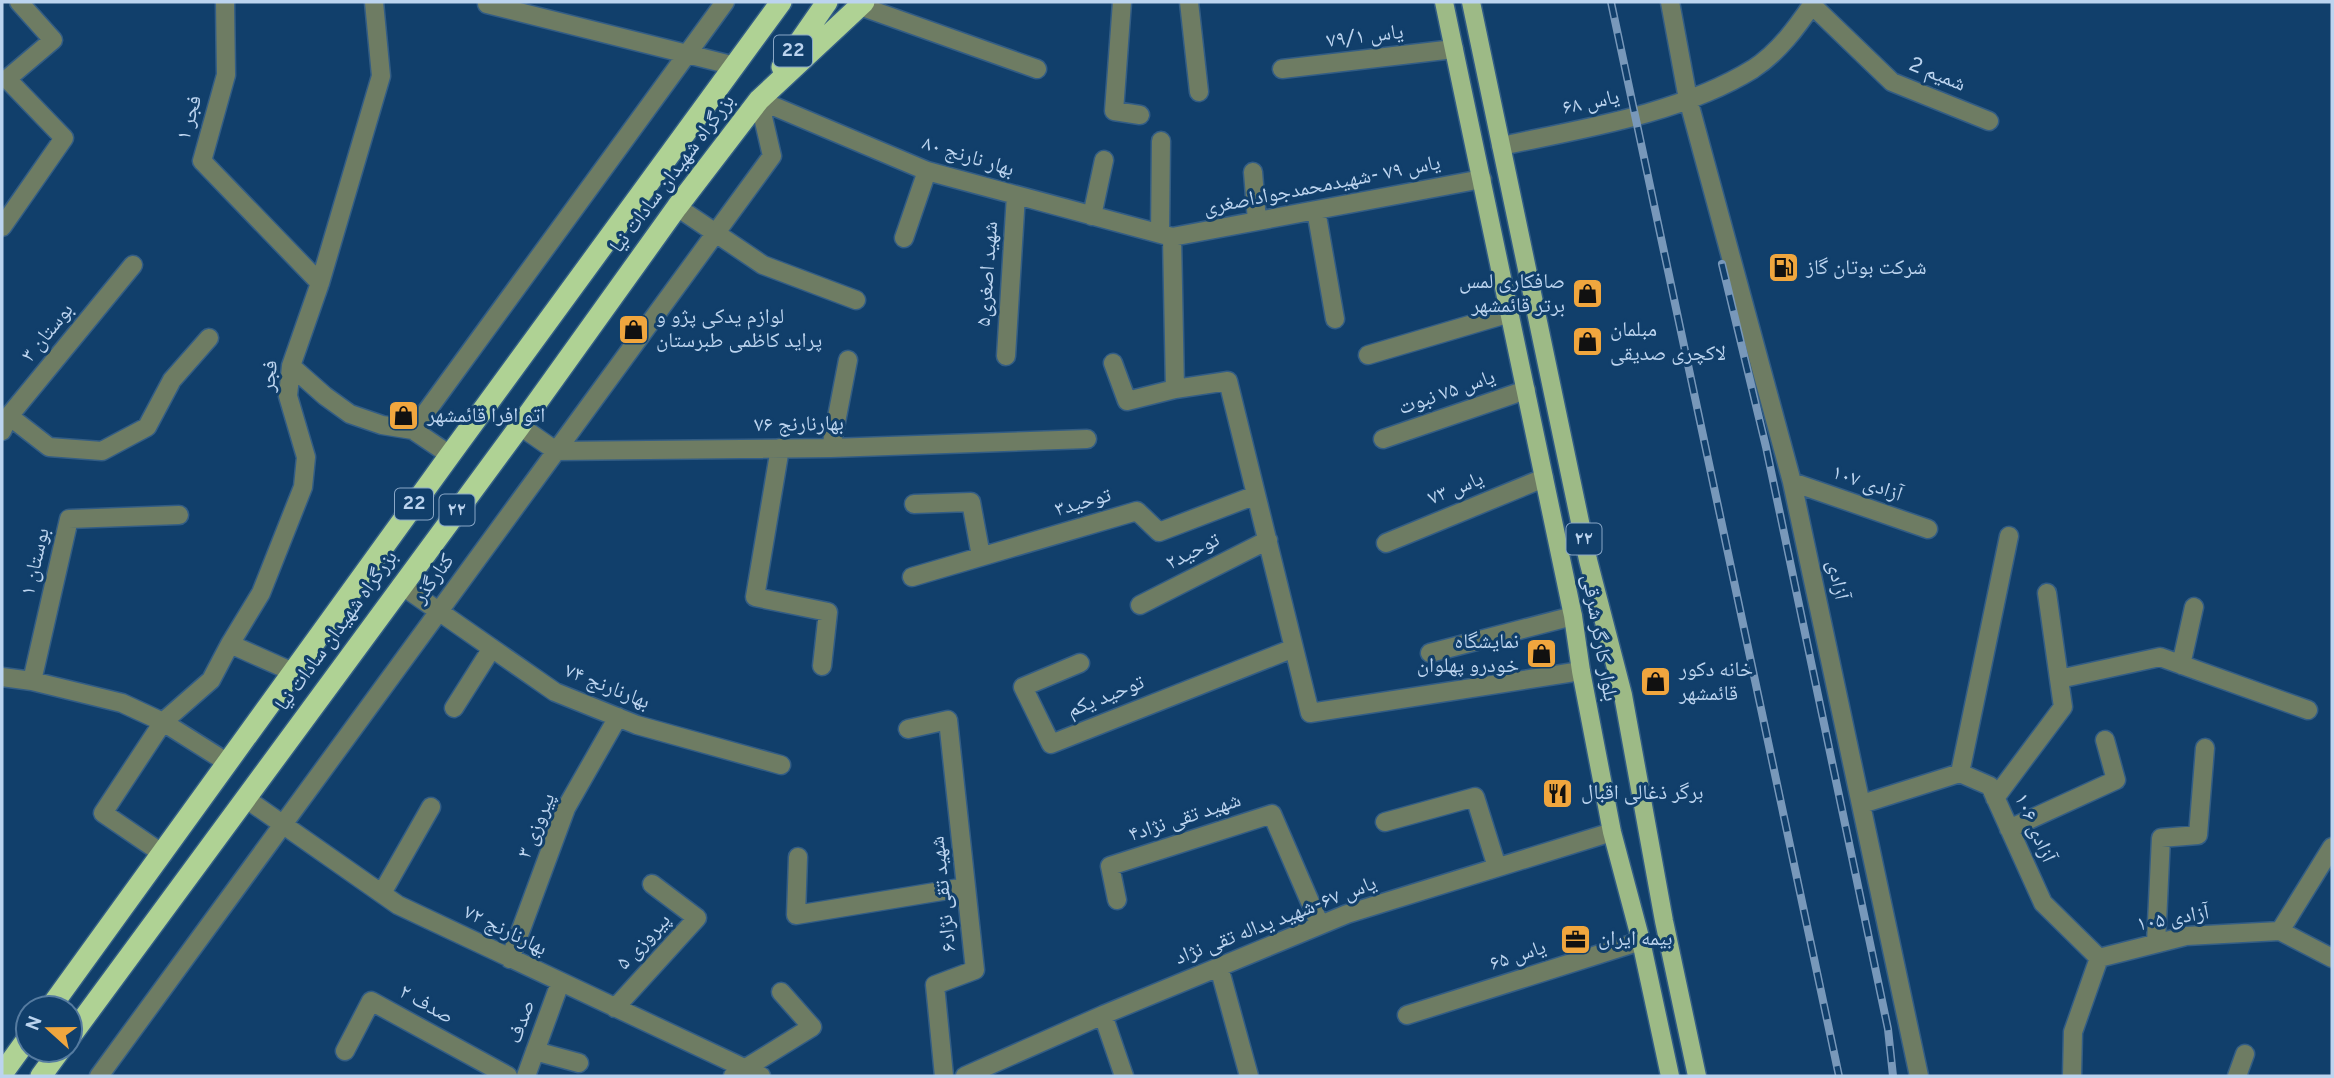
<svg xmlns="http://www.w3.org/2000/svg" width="2334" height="1078" font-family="Overpass,'Noto Naskh Arabic',sans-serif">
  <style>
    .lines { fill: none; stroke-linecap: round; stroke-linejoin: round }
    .minor-casing { stroke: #335d85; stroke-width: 21 }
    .major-casing { stroke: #335d85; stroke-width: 21 }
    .highway-casing { stroke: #335d85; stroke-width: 24 }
    .minor { stroke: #6e7c63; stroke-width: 18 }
    .major { stroke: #9dba86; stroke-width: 18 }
    .highway { stroke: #afd294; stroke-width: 21 }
    .rail-casing { stroke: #7898ba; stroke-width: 8 }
    .rail { stroke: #113f6b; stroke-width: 5; stroke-dasharray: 16; stroke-linecap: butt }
    .labels { text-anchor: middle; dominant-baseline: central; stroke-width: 6; stroke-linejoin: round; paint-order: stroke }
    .shield { fill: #113f6b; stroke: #89a7c7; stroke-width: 2 }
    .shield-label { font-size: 19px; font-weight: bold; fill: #bcd4ef }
    .street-label { font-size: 21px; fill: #bcd4ef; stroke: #113f6b }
    .poi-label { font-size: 21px; fill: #bcd4ef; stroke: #113f6b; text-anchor: start }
  </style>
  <rect width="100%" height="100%" fill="#113f6b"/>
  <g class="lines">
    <defs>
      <path id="minor" d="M225,2L226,75L202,161L320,283
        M487,2V4L735,66
        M1122,2L1114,111L1140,115
        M1189,2L1199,92
        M1670,2L1688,99L1792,482L1919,1076
        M1812,5L1892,82L1989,121
        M860,6L1037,69
        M1282,69L1454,49
        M759,100L927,171L1172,237L1482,179
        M1501,146C1582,129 1682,113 1753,69C1779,52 1797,27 1814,2
        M1253,172L1257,221
        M677,207L763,265L856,300
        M1316,210L1335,319
        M1092,216L1104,160
        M2,227L64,138L7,79L53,40L19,2
        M1160,234L1161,141
        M1172,237L1175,389L1228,381L1310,713L1581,671
        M904,238L927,171
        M1368,355L1510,313
        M1006,356L1016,195
        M1113,363L1127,401L1175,389
        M291,366L325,396L350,414L382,425L413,430L450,455
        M9,416L49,447L102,451L147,427L172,380L209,338
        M520,426L556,451L831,448L1087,439
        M413,430L725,2
        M2,431L9,416L133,265
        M1383,439L1526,390
        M780,448L755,597L828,612L822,666
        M831,448L848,360
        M1792,482L1928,529
        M914,504L971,502L981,556
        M1386,543L1544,478
        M912,577L1137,511L1159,532L1256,495
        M401,585L555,692L637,725L781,765
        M2047,593L2059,679L2160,657L2308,710
        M1140,605L1268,540
        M230,644L293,672
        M1430,653L1573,616
        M1080,663L1023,687L1051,744L1294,648
        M2181,665L2194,607
        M2,677L32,681L122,703L163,722L228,763
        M32,681L69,519L179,515
        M454,708L492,648
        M908,729L948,720L975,970L935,985L944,1076
        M1960,773L2009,536
        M245,798L398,905L761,1076
        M1995,798L2063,707L2059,679
        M1862,804L1960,773L1990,786L2043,903L2099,958
        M1385,822L1475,797L1497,867
        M2009,829L2116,780L2105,740
        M163,854L103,813L163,722L211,680L230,644L261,593L303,487L306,457L288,396L291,366L320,283L381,76L374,2
        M798,857L796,915L966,887
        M382,893L431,807
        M1117,900L1110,866L1272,814L1320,925
        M2280,931L2332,958
        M2156,943L2161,838L2198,835L2205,748
        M510,959L566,808L618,717
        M1219,967L1249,1076
        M615,1008L697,918L652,884
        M1103,1015L1124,1076
        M1407,1015L1641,941
        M345,1051L371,1001L508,1076
        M535,1051L579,1063
        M99,1076L772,156L759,100
        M526,1076L560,983
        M733,1076L812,1027L781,992
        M965,1076L1103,1015L1347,914L1612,832
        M2072,1076L2073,1032L2099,958L2186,936L2280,931L2332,847
        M2237,1076L2245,1054"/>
      <path id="major" d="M1444,2L1573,616L1581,671L1612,832L1641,941L1670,1076
        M1471,2L1588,560L1623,695L1664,921L1697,1076"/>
      <path id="highway" d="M782,67L827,2
        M50,1008L450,455L781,2
        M70,1037L520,426L677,207L759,100L864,2
        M2,1074L28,1038
        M41,1076L60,1050"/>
    </defs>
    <use href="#minor" class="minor-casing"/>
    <use href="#major" class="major-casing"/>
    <use href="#highway" class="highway-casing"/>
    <use href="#minor" class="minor"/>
    <use href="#major" class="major"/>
    <use href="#highway" class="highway"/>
    <defs>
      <path id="rail" d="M1611,2L1839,1076
        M1722,264L1766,447L1888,1029L1893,1076"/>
    </defs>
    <use href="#rail" class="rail-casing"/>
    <use href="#rail" class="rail"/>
  </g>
  <defs>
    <symbol id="fuel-square" viewBox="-11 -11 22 22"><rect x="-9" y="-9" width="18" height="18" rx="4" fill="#f0a63e" stroke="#113f6b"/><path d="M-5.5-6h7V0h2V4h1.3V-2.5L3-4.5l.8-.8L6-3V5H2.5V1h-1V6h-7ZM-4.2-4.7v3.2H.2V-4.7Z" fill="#111"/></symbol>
    <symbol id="shop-square" viewBox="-11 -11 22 22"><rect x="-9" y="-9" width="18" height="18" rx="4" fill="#f0a63e" stroke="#113f6b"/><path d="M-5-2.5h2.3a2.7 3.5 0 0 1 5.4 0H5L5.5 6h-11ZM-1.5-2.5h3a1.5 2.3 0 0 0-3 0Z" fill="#111"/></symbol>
    <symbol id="restaurant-square" viewBox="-11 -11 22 22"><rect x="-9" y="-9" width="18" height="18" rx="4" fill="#f0a63e" stroke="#113f6b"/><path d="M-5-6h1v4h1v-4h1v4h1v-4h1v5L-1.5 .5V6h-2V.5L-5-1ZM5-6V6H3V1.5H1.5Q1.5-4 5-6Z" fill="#111"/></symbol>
    <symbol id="office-square" viewBox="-11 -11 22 22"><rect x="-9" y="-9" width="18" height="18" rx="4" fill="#f0a63e" stroke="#113f6b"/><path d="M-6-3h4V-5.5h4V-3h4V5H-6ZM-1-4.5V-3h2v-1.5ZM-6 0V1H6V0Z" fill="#111"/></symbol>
  </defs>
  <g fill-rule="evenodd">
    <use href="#fuel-square" x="1766" y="250" width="35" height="35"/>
    <use href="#shop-square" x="1570" y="276" width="35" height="35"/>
    <use href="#shop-square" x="616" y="312" width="35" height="35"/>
    <use href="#shop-square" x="1570" y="324" width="35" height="35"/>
    <use href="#shop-square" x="386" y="398" width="35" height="35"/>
    <use href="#shop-square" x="1524" y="636" width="35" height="35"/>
    <use href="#shop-square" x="1638" y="664" width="35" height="35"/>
    <use href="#restaurant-square" x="1540" y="776" width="35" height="35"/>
    <use href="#office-square" x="1558" y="922" width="35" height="35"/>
  </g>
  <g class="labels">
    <g class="shield">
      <rect x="774" y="35.5" width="38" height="31" rx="5"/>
      <rect x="395" y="488.5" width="38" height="31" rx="5"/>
      <rect x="439.5" y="494.5" width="35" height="31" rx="5"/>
      <rect x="1566.5" y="523.5" width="35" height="31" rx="5"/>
    </g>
    <g class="shield-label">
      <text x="793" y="51">22</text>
      <text x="414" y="504">22</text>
      <text x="457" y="510">۲۲</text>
      <text x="1584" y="539">۲۲</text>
    </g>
    <g class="street-label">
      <text transform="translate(1365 37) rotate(-7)">یاس ۷۹/۱</text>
      <text transform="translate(1937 75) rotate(22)">شمیم 2</text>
      <text transform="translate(1591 103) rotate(-12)">یاس ۶۸</text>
      <text transform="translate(190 118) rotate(-74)">فجر ۱</text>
      <text transform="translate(968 157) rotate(17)">بهار نارنج ۸۰</text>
      <text transform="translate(673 174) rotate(-53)">بزرگراه شهیدان سادات نیا</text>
      <text transform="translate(1322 186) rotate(-11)">یاس ۷۹ -شهیدمحمدجواداصغری</text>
      <text transform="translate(988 274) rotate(-86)">شهید اصغری۵</text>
      <text transform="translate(48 333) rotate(-51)">بوستان ۳</text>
      <text transform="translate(270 376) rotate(-84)">فجر</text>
      <text transform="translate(1447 393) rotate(-19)">یاس ۷۵ نبوت</text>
      <text transform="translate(799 425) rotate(-1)">بهارنارنج ۷۶</text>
      <text transform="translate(1867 484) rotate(19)">آزادی ۱۰۷</text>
      <text transform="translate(1456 489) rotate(-22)">یاس ۷۳</text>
      <text transform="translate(1083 503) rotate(-16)">توحید۳</text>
      <text transform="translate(1193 552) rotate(-27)">توحید۲</text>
      <text transform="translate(36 562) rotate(-77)">بوستان ۱</text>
      <text transform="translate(434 579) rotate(-54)">کنارگذر</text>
      <text transform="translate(1837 580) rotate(78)">آزادی</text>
      <text transform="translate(337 631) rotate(-54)">بزرگراه شهیدان سادات نیا</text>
      <text transform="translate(1599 638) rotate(80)">بلوار کارگر شرقی</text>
      <text transform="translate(607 687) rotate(22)">بهارنارنج ۷۴</text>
      <text transform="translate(1106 697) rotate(-22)">توحید یکم</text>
      <text transform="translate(1185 818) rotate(-18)">شهید تقی نژاد۴</text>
      <text transform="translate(537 826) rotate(-68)">پیروزی ۳</text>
      <text transform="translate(2034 828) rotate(66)">آزادی ۱۰۶</text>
      <text transform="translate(944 894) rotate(-96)">شهید تقی نژاد۶</text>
      <text transform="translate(2173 919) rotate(-10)">آزادی ۱۰۵</text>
      <text transform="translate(1276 921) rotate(-21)">یاس ۶۷-شهید یداله تقی نژاد</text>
      <text transform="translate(505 931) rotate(26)">بهارنارنج ۷۲</text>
      <text transform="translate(644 942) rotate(-47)">پیروزی ۵</text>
      <text transform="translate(1518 956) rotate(-18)">یاس ۶۵</text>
      <text transform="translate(426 1005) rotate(29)">صدف ۲</text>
      <text transform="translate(522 1022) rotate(-70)">صدف</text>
    </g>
    <g class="poi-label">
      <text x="1806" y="268">شرکت بوتان گاز</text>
      <text x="1565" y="282" text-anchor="end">صافکاری لمس<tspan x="1565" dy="24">برتر قائمشهر</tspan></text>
      <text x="656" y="317">لوازم یدکی پژو و<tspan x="656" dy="24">پراید کاظمی طبرستان</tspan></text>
      <text x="1610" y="330">مبلمان<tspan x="1610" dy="24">لاکچری صدیقی</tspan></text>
      <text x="427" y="416">اتو افرا قائمشهر</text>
      <text x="1519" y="642" text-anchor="end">نمایشگاه<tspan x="1519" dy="24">خودرو پهلوان</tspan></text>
      <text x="1679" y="670">خانه دکور<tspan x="1679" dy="24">قائمشهر</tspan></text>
      <text x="1581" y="793">برگر ذغالی اقبال</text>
      <text x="1598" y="939">بیمه ایران</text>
    </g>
  </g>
  <rect width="2334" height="1078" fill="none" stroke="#bcd4ef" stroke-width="7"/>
  <g transform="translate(49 1029) rotate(291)"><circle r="33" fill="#113f6b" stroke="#557ba0" stroke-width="2"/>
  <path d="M0-5L12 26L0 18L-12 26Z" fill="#f0a63e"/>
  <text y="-10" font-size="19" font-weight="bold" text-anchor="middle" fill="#bcd4ef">N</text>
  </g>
</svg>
